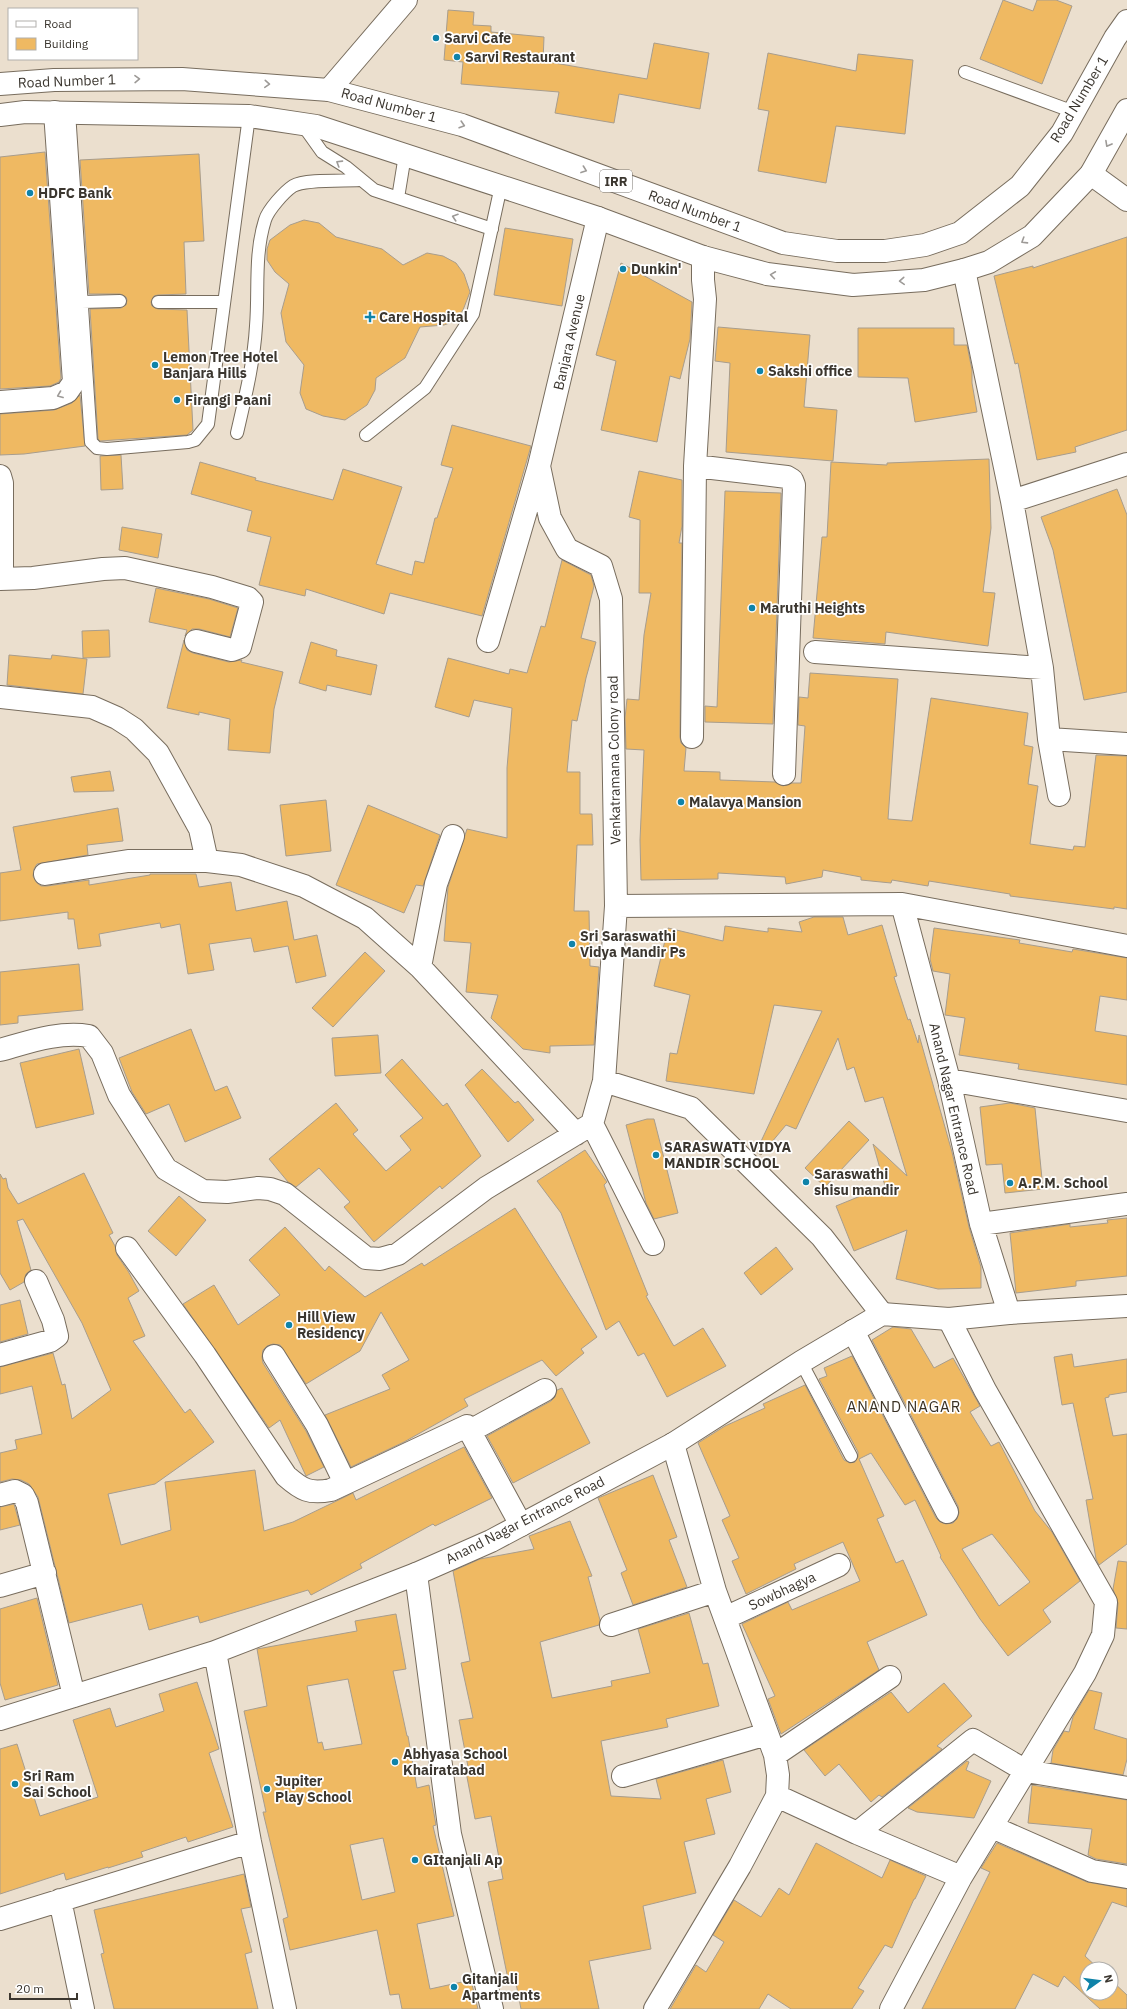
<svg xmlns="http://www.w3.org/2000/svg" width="1127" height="2009" font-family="'IBM Plex Sans',sans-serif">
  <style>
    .building { fill: #efb962; stroke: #a89d8d; fill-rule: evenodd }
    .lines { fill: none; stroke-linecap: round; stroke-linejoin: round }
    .service-casing { stroke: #786d5e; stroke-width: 14 }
    .minor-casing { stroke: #786d5e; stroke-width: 24 }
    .tertiary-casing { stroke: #786d5e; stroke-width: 24 }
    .primary-casing { stroke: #786d5e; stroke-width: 24 }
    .service { stroke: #fff; stroke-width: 12 }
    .minor { stroke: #fff; stroke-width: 22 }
    .tertiary { stroke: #fff; stroke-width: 22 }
    .primary { stroke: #fff; stroke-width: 22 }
    .oneway { stroke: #9d9a97 }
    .poi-dot { fill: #0f83a9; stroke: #fff; stroke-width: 1.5 }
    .labels { text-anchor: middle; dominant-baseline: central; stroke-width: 3.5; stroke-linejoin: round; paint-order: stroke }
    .shield { fill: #fff; stroke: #76726d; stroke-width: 1 }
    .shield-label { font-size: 13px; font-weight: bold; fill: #3b362f }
    .poi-label { font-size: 14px; font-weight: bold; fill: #3b362f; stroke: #fff; text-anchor: start }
    .street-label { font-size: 14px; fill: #3b362f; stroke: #fff }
    .neighbourhood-label { font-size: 15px; letter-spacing: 1px; fill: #3a3124; stroke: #fff }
  </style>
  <rect width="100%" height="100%" fill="#ebdfce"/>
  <path class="building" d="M1003,0L1033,11L1037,0H1056L1072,6L1042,84L980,59Z
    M448,10L474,12L473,25L491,26V32L544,37L543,61L647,79L654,43L709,53L700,109L619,94L614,123L555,113L559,92L461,84L463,62L444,60Z
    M768,53L856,71L858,54L913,60L905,134L836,126L826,183L758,171L769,111L758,109Z
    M45,152L61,378L59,382L50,386L0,389V157Z
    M199,154L204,241L184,242L186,294L158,295L154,296L151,302L152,306L158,309L187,310L193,430L187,435L100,441L98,439L90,309L121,308L126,305L127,300L126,297L120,294H89L80,160Z
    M304,220L319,223L336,237L382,249L403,265L427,253L443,256L456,263L464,274L470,292L463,310L455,321L444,325L420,327L405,358L376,378L375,390L367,405L345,420L323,416L306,409L300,393L304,365L286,342L281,313L289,284L275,272L267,260V249L270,240L290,225Z
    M505,228L573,239L562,306L494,295Z
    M1127,237V430L1075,447L1076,452L1037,460L1018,363L1015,364L994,276L1033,266V268Z
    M621,263L692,302L690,339L680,379L670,376L657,442L601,430L616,361L596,355Z
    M718,327L810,335L804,407L837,410L833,461L726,452L730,363L715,361Z
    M858,328H954V345H967L972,370V383L977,412L915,422L908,378L858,377Z
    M80,395L85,446L24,454L0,455V414L54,410L72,403Z
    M452,425L531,446L482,616L390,593L384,614L306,589L305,596L259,585L271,537L247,531L252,511L191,494L200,462L256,478L255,480L333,500L343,469L402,487L376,564L412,575L415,561L424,563L435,518H437L453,468L441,465Z
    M121,455L123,489L101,490L100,456Z
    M989,459L991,528L983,592L995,593L988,646L886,632L885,644L813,638L822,537H827L831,462L887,465V463Z
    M639,471L682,480V526L679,543H682L680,737L681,743L686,748L684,771L720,772V780L775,782L783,786L792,783H801L805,726L798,725L799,697L808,698L810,673L898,679L888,819L912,821L931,698L1028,713L1024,745L1033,747L1028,784L1038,786L1030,844L1073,850L1074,846L1085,847L1096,755L1127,756V909L1114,907V909L1010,896V894L929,881L928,886L892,880L891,883L861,880V877L823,870L822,877L786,884L785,877L718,873V879L641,880L640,840L644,750L626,749L625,718L627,699L639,700L644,635L651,593H639L640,520L629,517Z
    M1117,489L1127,515V692L1084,700L1053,550L1041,517Z
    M725,491L781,493L773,724L705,722V706L717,707Z
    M122,527L162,534L158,558L119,550Z
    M562,560L591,575L594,586L581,638L596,642L586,678L577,721L572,720L567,772H580V814H592L593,845H577L574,911H589L590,966L599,967L594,1045L550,1046V1053L523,1049L491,1018L498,995L466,992L471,943L444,941L448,887L467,829L507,838V768L512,708L474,700L469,717L435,707L448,658L509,674L510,669L527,673L541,626L545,627Z
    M156,588L209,599L238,608L230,637L199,629H192L185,636L187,630L149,622Z
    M109,630L110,657L83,658L82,631Z
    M184,640L187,650L193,653L229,662L242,660L241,662L283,672L274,709L270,753L228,750L230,719L199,712V715L167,708Z
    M311,642L337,650L336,656L377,665L371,695L327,685L326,691L299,683Z
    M9,655L51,659L52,655L87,659L83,694L7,685Z
    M110,771L114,791L74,792L71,777Z
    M326,800L331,851L286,856L280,805Z
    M368,805L440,835L423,886L416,885L404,913L336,885Z
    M118,808L123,841L87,845L88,855L37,864L34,869L33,876L36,882L41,886H47L89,880V885L150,875V874H196L199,887L231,882L236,911L287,901L294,940L317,935L326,976L296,983L288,946L254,952L251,938L209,944L214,970L188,974L180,924L161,928L160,923L99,934L101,946L78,949L74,919H68V912L0,921V873L21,870L13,827Z
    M814,917H843L848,935L882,925L897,976L894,977L908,1020L910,1019L918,1043L919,1035L952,1152L969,1227L981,1267V1288L938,1289L896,1279L907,1230L854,1251L836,1206L885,1186L873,1144L907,1176L883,1097L865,1102L854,1067L847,1070L838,1038L796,1129L786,1125L761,1155L756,1152L822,1011L774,1005L754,1094L666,1081L670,1053L677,1054L690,995L654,986L668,928L723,941L725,926L768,932V928L802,932L799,922Z
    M934,928L1020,940L1019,943L1072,952L1073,949L1127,958V1000L1100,996L1095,1031L1127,1036V1085L1018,1069L1019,1064L959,1055L965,1018L945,1015L950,974L933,971L930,959Z
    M365,952L385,971L333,1027L312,1008Z
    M79,964L83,1010L18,1016V1023L0,1025V972Z
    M191,1029L215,1091L227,1086L241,1118L185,1142L169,1104L146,1114L132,1092L119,1058Z
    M378,1035L381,1073L335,1076L332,1038Z
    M79,1049L94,1114L36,1128L20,1063Z
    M402,1059L443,1106L447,1103L481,1156L442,1189L440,1186L374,1242L344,1207L350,1202L319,1168L296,1187L288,1182L269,1159L336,1103L358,1130L353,1134L386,1171L411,1150L400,1136L423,1118L385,1075Z
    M482,1069L515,1103L518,1101L534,1120L508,1142L465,1085Z
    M1010,1103L1035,1108L1043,1189L1005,1193L1002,1164L986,1165L980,1107Z
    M647,1119H654L678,1213L654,1219L646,1203L626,1125Z
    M849,1121L869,1140L825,1187L805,1168Z
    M585,1150L607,1182L604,1185L648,1295L646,1296L672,1343L674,1346L703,1328L726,1366L667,1397L644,1353L638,1356L619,1321L606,1330L561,1213L537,1181Z
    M84,1173L113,1233L109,1235L115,1246L117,1255L128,1271L139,1291L128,1298L145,1336L133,1341L185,1413L190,1409L214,1442L155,1484L108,1494L121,1545L171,1530L165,1482L255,1470L264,1531L293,1522L353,1493L356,1500L464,1447L492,1498L435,1526L433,1524L360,1564L362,1568L311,1595L308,1590L200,1623L198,1616L149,1630L142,1604L69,1623L38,1497L29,1484L21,1480L12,1479L0,1482V1453L17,1449L15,1440L42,1434L32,1386L0,1394V1367L53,1353L62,1385L65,1384L72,1419L111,1390L82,1323L23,1219L17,1221L31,1270L26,1274L24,1282L10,1290L0,1273V1174L3,1179L6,1178L8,1188L18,1204Z
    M179,1196L206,1220L176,1256L148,1231Z
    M515,1208L597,1337L581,1349L584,1353L556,1376L542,1360L464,1399L468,1406L404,1442L351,1467L325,1415L390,1389L382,1375L409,1360L381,1312L360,1351L306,1384L280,1345L273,1344L267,1346L263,1350L262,1357L263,1363L306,1431L324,1467L306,1476L280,1420L269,1428L183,1304L214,1285L238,1325L280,1295L249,1260L285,1227L325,1271L329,1266L365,1297L422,1263L424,1266Z
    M1127,1218V1276L1076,1281V1286L1016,1293L1010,1233L1070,1224V1227L1108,1223L1107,1220Z
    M776,1247L793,1269L761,1295L744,1273Z
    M20,1300L28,1334L0,1342V1305Z
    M893,1327L911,1329L934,1368L953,1358L980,1406L970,1412L991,1446L999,1442L1035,1511L1052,1532L1080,1581L1043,1610L1051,1622L1008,1656L980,1619L940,1557L941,1556L915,1500L905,1505L871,1453L859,1459L884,1516L877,1519L896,1563L903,1560L927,1615L867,1642L879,1670L781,1734L768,1699L775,1696L742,1624L788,1602L792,1610L860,1581L843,1542L794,1564L796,1569L746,1594L732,1561L739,1558L722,1520L730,1516L698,1443L725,1426L765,1408L763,1404L805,1385L844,1460L850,1463L855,1462L858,1457V1452L819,1379L827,1376L824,1368L852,1356L936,1518L940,1522L946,1524L953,1523L957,1519L959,1513L958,1506L872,1340ZM992,1534L1030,1582L999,1606L962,1549Z
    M1072,1354L1074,1367L1127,1359V1392L1109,1395V1397L1105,1398L1113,1436L1127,1434V1544L1099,1565L1096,1559L1086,1500L1093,1499L1073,1403L1062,1405L1054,1357Z
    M562,1388L590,1443L513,1483L487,1436L551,1401L555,1397L557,1390Z
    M653,1475L677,1537L669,1540L687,1587L633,1605L621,1573L627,1570L598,1498Z
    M14,1504L20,1525L0,1530V1507Z
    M570,1521L592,1576L588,1577L600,1620L599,1625L540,1642L552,1698L612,1686L611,1681L650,1673L638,1629L689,1613L703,1664L708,1663L719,1706L666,1719L668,1727L601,1741L611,1796L661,1799L656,1779L723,1760L731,1792L706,1799L715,1834L684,1842L696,1893L643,1906L651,1949L589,1961L599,2009H521L515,1978L508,1979L488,1882L503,1879L491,1816L475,1819L466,1772H469L459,1720L473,1718L461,1663L470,1661L453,1571L480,1559L534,1549L529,1536Z
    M1118,1561L1127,1562V1629L1116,1628L1118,1603L1113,1589Z
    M37,1598L58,1685L5,1700L0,1683V1609Z
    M396,1614L406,1669L393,1671L407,1736H408L417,1788L429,1785L436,1825L433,1826L454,1916L417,1924L430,1989L471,1980L478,2009H402L399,1994L390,1995L377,1930L290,1950L283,1919L288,1917L263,1812H266L244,1711L267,1706L257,1649L357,1631L355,1621ZM348,1679L362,1744L324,1750L322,1742L318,1743L307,1686ZM383,1838L395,1892L362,1900L350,1845Z
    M197,1682L219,1749L209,1753L233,1827L188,1842L186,1837L141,1852L143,1857L108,1868V1867L66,1880L64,1873L0,1894V1749L17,1744L40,1816L98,1797L73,1720L110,1708L116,1727L164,1711L159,1694Z
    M944,1683L972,1716L937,1746L942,1749L882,1797L879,1795L871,1802L839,1764L825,1776L804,1750L891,1692L908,1713Z
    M1089,1690L1102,1693L1094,1729L1127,1739V1759L1123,1775L1051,1763L1053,1750L1064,1731L1069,1732L1073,1717Z
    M967,1761L969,1762L966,1770L991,1781L974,1818L917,1812L908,1808Z
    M1032,1785L1127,1800V1864L1096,1859L1088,1855L1092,1829L1028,1823Z
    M816,1843L882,1878L890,1860L926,1876L915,1899H914L892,1948L885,1945L858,1988L864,1991L852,2009H791L768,1994L759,2009H670L696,1965L706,1972L724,1942L713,1935L734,1900L761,1917L779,1888L789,1895Z
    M997,1843L1087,1882L1127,1889V1907L1112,1902L1085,1956L1099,1969H1087V1993H1111V1980L1127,1995V2009H1100L1064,1976L1058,1987L1033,1974L1015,2009H922L990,1872L981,1868Z
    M244,1874L251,1907L241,1909L252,1952L245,1954L258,2009H114L101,1954L104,1953L94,1910Z"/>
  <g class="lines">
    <defs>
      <path id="service" d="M965,72L1074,112
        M69,112L91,442L97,448L107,449L188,442L195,440L208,424L249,116
        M302,124L322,152L346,167L374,190L492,229
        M398,198L405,155
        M82,302L120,301
        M158,302H224
        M237,433C245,398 254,362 256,326C259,290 254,255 265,220C268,210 284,192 293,186C305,179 344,181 359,180
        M366,435L425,388L473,314L501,186
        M801,1362L851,1456"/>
      <path id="minor" d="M329,90L406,0
        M1091,174L1127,200
        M964,270L1012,501L1042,668L1049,739L1059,795
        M0,402L53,398L67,392L74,382L55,112
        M539,466L550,518L567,549L601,566L611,599L616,906L604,1081
        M695,466L787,477L792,480L794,485L784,774
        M0,476L2,483V579
        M1012,501L1127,464
        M0,579L33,578L103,569L125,568L212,587L248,598L252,602L240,647L232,650L196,641
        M488,641L539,466L598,218
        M815,652L1042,668
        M0,697L92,707L117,718L134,729L158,753L200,829L207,861
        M692,737L695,466L705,299L703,280V257
        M1049,739L1127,744
        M45,874L128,861H207L241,865L304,886L365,918L420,967L576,1134
        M902,904L949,1080L981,1224L1009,1313
        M616,906L902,904L1127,946
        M420,967L436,884L453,836
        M0,1050C29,1042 59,1031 89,1036L102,1053L119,1095L166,1169L203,1191L227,1192L258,1188L270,1189L285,1194L366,1258L380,1259L398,1254L486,1188L592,1124L604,1081L691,1108L822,1237L882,1314
        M949,1080L1127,1111
        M592,1124L653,1244
        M981,1224L1127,1204
        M127,1248L205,1355L286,1476C302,1490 309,1494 331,1490L467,1426L521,1525
        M853,1331L947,1512
        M0,1355L50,1341L57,1336L53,1320L36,1281
        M274,1356L317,1425L345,1483
        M470,1431L545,1390
        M0,1495L15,1491L23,1495L27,1503L74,1696
        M0,1586L45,1573
        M725,1618L839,1565
        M611,1625L715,1591
        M215,1652L250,1842L285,2009
        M0,1719L215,1652L416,1574
        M775,1755L890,1677
        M623,1776L767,1734
        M777,1796L857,1833L961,1877
        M992,1827L1092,1871L1127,1877
        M857,1833L973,1740L1026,1771L1127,1788
        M60,1900L83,2009
        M0,1919L250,1842
        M655,2009L740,1866L777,1796L778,1775L775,1755L715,1591L673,1444
        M891,2009L961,1877L1085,1673L1103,1635L1106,1602L985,1390L949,1319"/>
      <path id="tertiary" d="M492,2009L450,1834L416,1574L491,1541L673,1444L801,1362L882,1314L949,1319L1009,1313L1127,1306"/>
      <path id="primary" d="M0,84L54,80L182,79L329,90L462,125L783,243L837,251H885L925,245L960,233L1020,186L1062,133L1115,38L1127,21
        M0,115L25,112L249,116L316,126L598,218L703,257L767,274L853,285L924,280L964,270L989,262L1032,236L1091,174L1127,110"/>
    </defs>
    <use href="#service" class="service-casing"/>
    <use href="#minor" class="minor-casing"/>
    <use href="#tertiary" class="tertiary-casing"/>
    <use href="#primary" class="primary-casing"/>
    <use href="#service" class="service"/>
    <use href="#minor" class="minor"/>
    <use href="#tertiary" class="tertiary"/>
    <use href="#primary" class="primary"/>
  </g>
  <defs><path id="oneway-chevron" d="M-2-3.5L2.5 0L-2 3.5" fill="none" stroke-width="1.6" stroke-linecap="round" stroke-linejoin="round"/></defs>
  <g class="oneway">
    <use href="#oneway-chevron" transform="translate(137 79) rotate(-1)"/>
    <use href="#oneway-chevron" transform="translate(267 84) rotate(4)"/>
    <use href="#oneway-chevron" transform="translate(462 125) rotate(17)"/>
    <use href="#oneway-chevron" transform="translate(1108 144) rotate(119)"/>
    <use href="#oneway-chevron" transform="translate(339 163) rotate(-148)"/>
    <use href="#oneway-chevron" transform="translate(584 170) rotate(20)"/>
    <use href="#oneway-chevron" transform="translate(455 217) rotate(-162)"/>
    <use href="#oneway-chevron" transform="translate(1024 241) rotate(148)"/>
    <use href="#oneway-chevron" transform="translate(773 275) rotate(-172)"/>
    <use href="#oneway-chevron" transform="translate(902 281) rotate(176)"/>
    <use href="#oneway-chevron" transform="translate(60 395) rotate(159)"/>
  </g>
  <g class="poi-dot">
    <circle cx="436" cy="38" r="4"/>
    <circle cx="457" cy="57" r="4"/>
    <circle cx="30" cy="193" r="4"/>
    <circle cx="623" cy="269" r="4"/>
    <path d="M368 311h4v4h4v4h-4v4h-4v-4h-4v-4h4z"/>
    <circle cx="155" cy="365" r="4"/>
    <circle cx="760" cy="371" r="4"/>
    <circle cx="177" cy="400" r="4"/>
    <circle cx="752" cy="608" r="4"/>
    <circle cx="681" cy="802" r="4"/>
    <circle cx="572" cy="944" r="4"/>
    <circle cx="656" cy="1155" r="4"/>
    <circle cx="806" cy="1182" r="4"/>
    <circle cx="1010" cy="1183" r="4"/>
    <circle cx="289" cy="1325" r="4"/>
    <circle cx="395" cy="1762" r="4"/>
    <circle cx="15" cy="1784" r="4"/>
    <circle cx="267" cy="1789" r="4"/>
    <circle cx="415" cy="1860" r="4"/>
    <circle cx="454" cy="1987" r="4"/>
  </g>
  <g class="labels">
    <rect class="shield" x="600" y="170" width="32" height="22" rx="3"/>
    <g class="shield-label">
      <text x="616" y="181">IRR</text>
    </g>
    <g class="poi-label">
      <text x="444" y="38">Sarvi Cafe</text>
      <text x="465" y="57">Sarvi Restaurant</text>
      <text x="38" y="193">HDFC Bank</text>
      <text x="631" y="269">Dunkin'</text>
      <text x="379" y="317">Care Hospital</text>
      <text x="163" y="357">Lemon Tree Hotel<tspan x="163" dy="16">Banjara Hills</tspan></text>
      <text x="768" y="371">Sakshi office</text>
      <text x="185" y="400">Firangi Paani</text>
      <text x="760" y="608">Maruthi Heights</text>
      <text x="689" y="802">Malavya Mansion</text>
      <text x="580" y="936">Sri Saraswathi<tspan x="580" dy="16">Vidya Mandir Ps</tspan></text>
      <text x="664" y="1147">SARASWATI VIDYA<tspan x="664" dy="16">MANDIR SCHOOL</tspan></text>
      <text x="814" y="1174">Saraswathi<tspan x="814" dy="16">shisu mandir</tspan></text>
      <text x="1018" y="1183">A.P.M. School</text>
      <text x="297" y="1317">Hill View<tspan x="297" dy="16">Residency</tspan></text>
      <text x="403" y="1754">Abhyasa School<tspan x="403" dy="16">Khairatabad</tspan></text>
      <text x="23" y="1776">Sri Ram<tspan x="23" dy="16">Sai School</tspan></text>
      <text x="275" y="1781">Jupiter<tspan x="275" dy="16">Play School</tspan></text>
      <text x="423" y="1860">GItanjali Ap</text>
      <text x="462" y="1979">Gitanjali<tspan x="462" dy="16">Apartments</tspan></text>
    </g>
    <g class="street-label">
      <text transform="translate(67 81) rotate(-2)">Road Number 1</text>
      <text transform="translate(1079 99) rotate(-59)">Road Number 1</text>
      <text transform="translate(389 105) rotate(15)">Road Number 1</text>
      <text transform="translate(695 211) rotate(20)">Road Number 1</text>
      <text transform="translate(569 342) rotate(-77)">Banjara Avenue</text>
      <text transform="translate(614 760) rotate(-91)">Venkatramana Colony road</text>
      <text transform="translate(954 1109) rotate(77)">Anand Nagar Entrance Road</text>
      <text transform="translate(525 1520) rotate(-27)">Anand Nagar Entrance Road</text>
      <text transform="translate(782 1591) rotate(-25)">Sowbhagya</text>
    </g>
    <g class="neighbourhood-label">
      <text x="904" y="1406">ANAND NAGAR</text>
    </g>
  </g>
  <rect x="8" y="8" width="130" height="52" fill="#ffffff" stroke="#b1afac"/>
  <rect x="16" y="21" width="20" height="6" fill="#ffffff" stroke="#b1afac"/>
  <text x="44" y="28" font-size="12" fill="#3b362f">Road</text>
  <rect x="16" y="38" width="20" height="12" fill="#efb962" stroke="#b1afac"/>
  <text x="44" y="48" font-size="12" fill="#3b362f">Building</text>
  <g transform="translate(1099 1981) rotate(76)"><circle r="19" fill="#ffffff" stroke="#b1afac"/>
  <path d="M0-3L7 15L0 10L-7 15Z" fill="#0f83a9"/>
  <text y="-6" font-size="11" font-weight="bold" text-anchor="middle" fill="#3b362f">N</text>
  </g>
  <path d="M10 1993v6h67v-6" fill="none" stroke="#3b362f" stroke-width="2"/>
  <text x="16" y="1993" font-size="12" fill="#3b362f" stroke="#ffffff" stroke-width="3" paint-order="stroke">20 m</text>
</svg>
